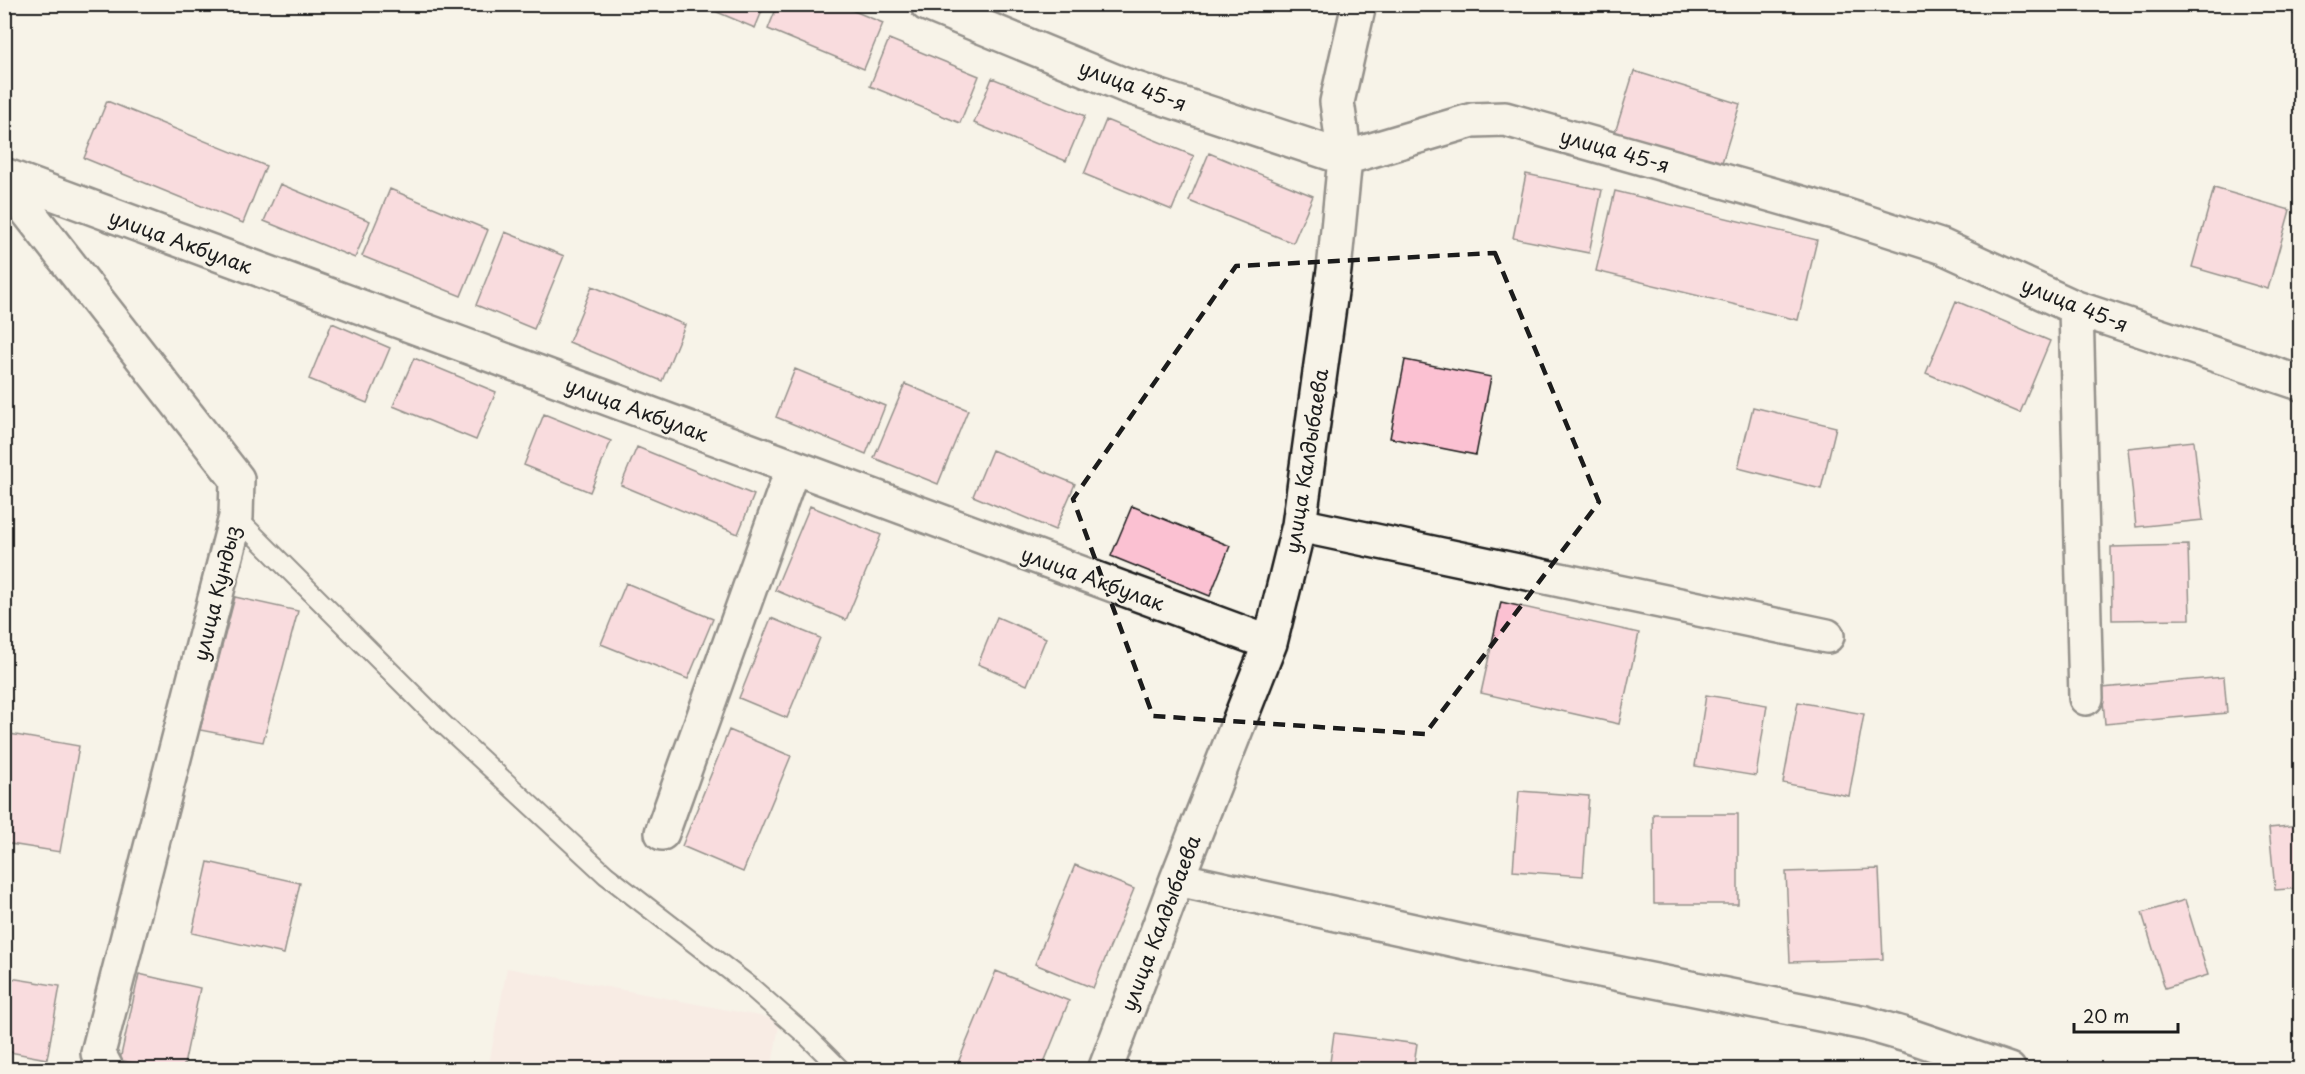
<svg xmlns="http://www.w3.org/2000/svg" width="2305" height="1074" font-family="'Playpen Sans',sans-serif">
  <style>
    .built { fill: #f8e4e1 }
    .building { fill: #fbc1d2; stroke: #1c1c1c; stroke-width: 1.5 }
    .lines { fill: none; stroke-linecap: round; stroke-linejoin: round }
    .service-casing { stroke: #1c1c1c; stroke-width: 22 }
    .minor-casing { stroke: #1c1c1c; stroke-width: 38 }
    .service { stroke: #f7f3e8; stroke-width: 18 }
    .minor { stroke: #f7f3e8; stroke-width: 33 }
    .marked { fill: none; stroke: #1c1c1c; stroke-width: 4.5; stroke-dasharray: 12 8; stroke-linejoin: round }
    .labels { text-anchor: middle; dominant-baseline: central; stroke-width: 4.5; stroke-linejoin: round; paint-order: stroke }
    .street-label { font-size: 20px; fill: #1c1c1c; stroke: #f7f3e8 }
  </style>
  <rect width="100%" height="100%" fill="#f7f3e8"/>
  <filter id="ink" filterUnits="userSpaceOnUse"><feTurbulence type="fractalNoise" baseFrequency=".0167" numOctaves="2"/><feDisplacementMap in="SourceGraphic" scale="12" xChannelSelector="R" yChannelSelector="G"/><feConvolveMatrix kernelMatrix="1 2 1 2 8 2 1 2 1" color-interpolation-filters="sRGB"/></filter>
  <g filter="url(#ink)">
    <path class="built" d="M507,968L780,1020L771,1069L488,1070Z"/>
    <path class="building" d="M698,4H765L755,28Z
      M778,4H837L883,23L864,69L768,29Z
      M2283,4H2300V16L2282,9Z
      M889,39L979,76L960,123L870,86Z
      M1634,71L1740,104L1720,169L1614,136Z
      M992,78L1085,116L1066,161L974,123Z
      M107,101L266,166L243,223L84,158Z
      M1106,120L1194,156L1172,210L1084,174Z
      M1209,153L1313,196L1293,243L1189,201Z
      M1526,174L1602,190L1589,253L1513,238Z
      M280,184L370,221L355,258L264,221Z
      M2214,188L2290,210L2268,289L2192,267Z
      M390,189L488,230L461,296L362,256Z
      M1615,191L1817,240L1798,320L1596,271Z
      M505,232L564,256L534,329L476,305Z
      M592,286L685,325L662,381L569,342Z
      M1956,301L2050,341L2020,413L1926,373Z
      M332,323L390,348L367,403L309,379Z
      M414,358L496,392L476,440L393,406Z
      M1405,360L1491,377L1476,455L1390,438Z
      M795,369L885,406L866,454L776,417Z
      M905,384L968,410L938,484L874,458Z
      M1753,407L1836,427L1821,489L1738,468Z
      M544,414L611,441L590,492L524,465Z
      M2194,441L2203,520L2136,527L2128,448Z
      M637,447L754,495L738,534L621,485Z
      M992,450L1075,484L1055,530L973,496Z
      M810,506L881,535L846,620L775,590Z
      M1132,506L1230,546L1210,596L1111,556Z
      M2188,545L2190,619L2112,620L2111,547Z
      M626,583L713,619L688,679L601,644Z
      M235,597L298,611L263,742L200,730Z
      M1501,602L1639,633L1619,724L1481,693Z
      M997,617L1046,638L1027,685L978,664Z
      M771,618L820,638L787,718L739,698Z
      M2224,677L2227,713L2105,724L2102,688Z
      M1706,695L1767,705L1756,776L1695,766Z
      M1798,702L1864,714L1849,796L1783,783Z
      M729,730L791,756L743,872L682,846Z
      M4,733L79,746L60,852L4,843Z
      M1519,791L1589,796L1583,876L1513,871Z
      M1653,814H1738V904H1654Z
      M2300,825V888L2275,890L2269,828Z
      M208,862L300,883L284,954L192,933Z
      M1075,865L1134,889L1093,988L1035,964Z
      M1879,869L1883,959L1790,962L1786,872Z
      M2185,900L2208,975L2165,988L2142,913Z
      M996,971L1069,1001L1041,1070H955Z
      M139,974L200,988L183,1070H162L120,1060Z
      M4,977L60,986L47,1059L4,1051Z
      M1334,1033L1417,1044L1413,1070H1329Z"/>
    <g class="lines">
      <defs>
        <path id="service" d="M236,517L441,722L606,875L751,987L808,1037L841,1070"/>
        <path id="minor" d="M927,4L1124,85L1345,158L1473,120L1505,119L1847,216L1943,247L2076,308L2300,383
          M4,175L1270,643
          M4,181L237,479L236,517L98,1053L107,1070
          M2076,308L2086,698
          M1299,525L1827,636
          M662,833L793,467
          M1177,879L1505,951L1865,1023L1913,1037L2009,1070
          M1105,1070L1177,879L1270,643L1299,525L1334,270L1345,158L1337,102L1359,4"/>
      </defs>
      <use href="#service" class="service-casing"/>
      <use href="#minor" class="minor-casing"/>
      <use href="#service" class="service"/>
      <use href="#minor" class="minor"/>
    </g>
  </g>
  <path d="M0 0H2305V1074H0ZM1495,253L1599,502L1425,734L1153,716L1073,499L1236,266Z" fill="#f7f3e8" fill-opacity=".55" fill-rule="evenodd"/>
  <path class="marked" d="M1495,253L1599,502L1425,734L1153,716L1073,499L1236,266Z"/>
  <g class="labels">
    <g class="street-label">
      <text transform="translate(1133 85) rotate(20)">улица 45-я</text>
      <text transform="translate(1615 150) rotate(16)">улица 45-я</text>
      <text transform="translate(181 241) rotate(20)">улица Акбулак</text>
      <text transform="translate(2075 304) rotate(22)">улица 45-я</text>
      <text transform="translate(637 409) rotate(20)">улица Акбулак</text>
      <text transform="translate(1306 461) rotate(-81)">улица Калдыбаева</text>
      <text transform="translate(1093 578) rotate(20)">улица Акбулак</text>
      <text transform="translate(216 593) rotate(-76)">улица Кундыз</text>
      <text transform="translate(1160 923) rotate(-69)">улица Калдыбаева</text>
    </g>
  </g>
  <rect width="2305" height="1074" fill="none" stroke="#f7f3e8" stroke-width="24"/>
  <rect x="12" y="12" width="2281" height="1050" fill="none" stroke="#1c1c1c" stroke-width="2" filter="url(#ink)"/>
  <path d="M2074 1023v9h104v-9" fill="none" stroke="#1c1c1c" stroke-width="3"/>
  <text x="2083" y="1023" font-size="18" fill="#1c1c1c" stroke="#f7f3e8" stroke-width="4.5" paint-order="stroke">20 m</text>
</svg>
